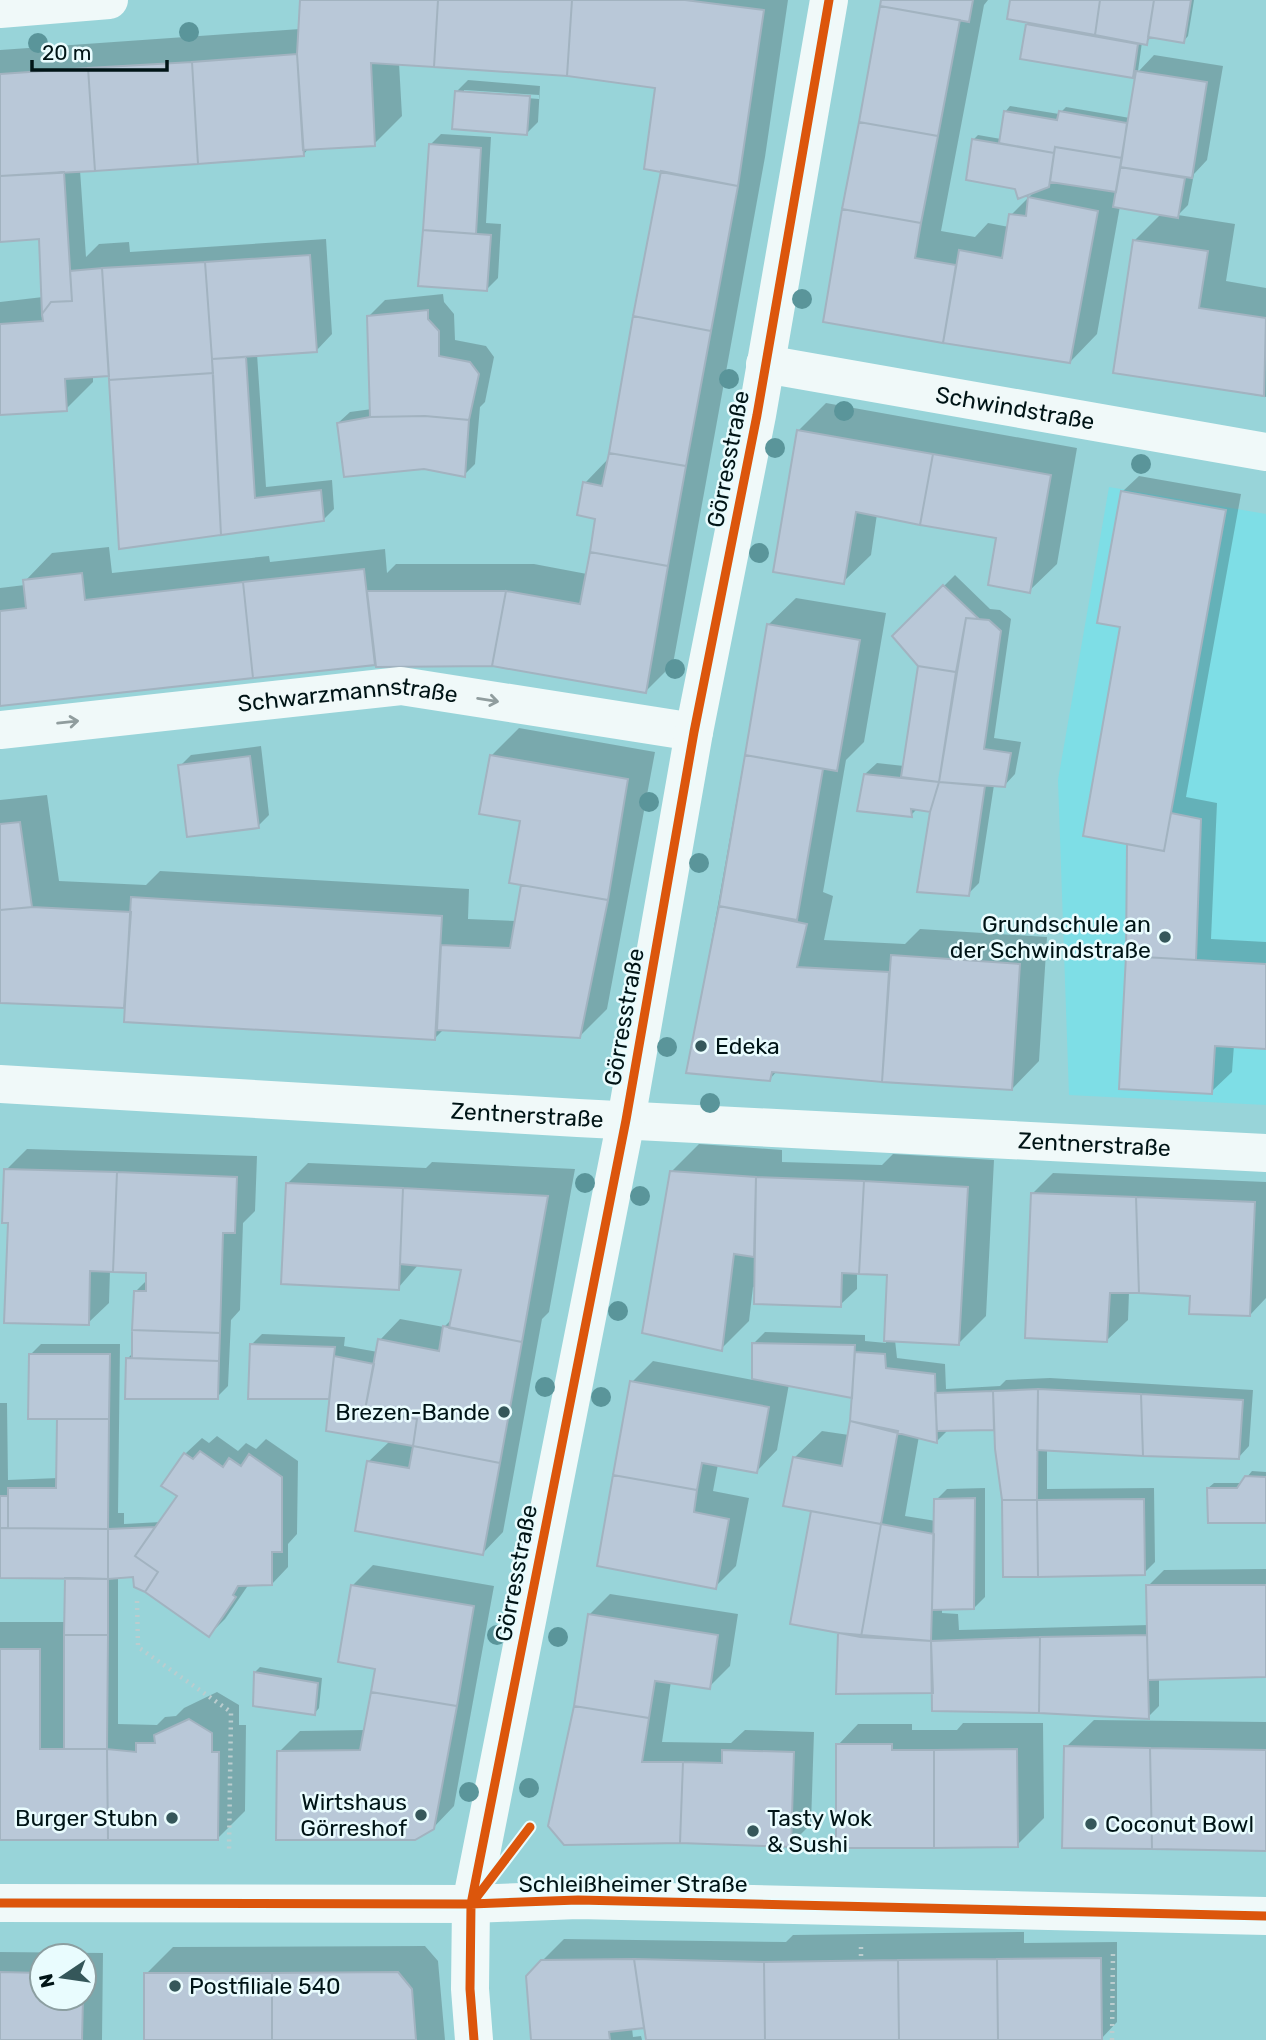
<svg xmlns="http://www.w3.org/2000/svg" width="1266" height="2040" font-family="Rubik,sans-serif">
  <style>
    .built { fill: #7edee6 }
    .shadow { fill: #0003; fill-rule: evenodd }
    .building { fill: #b9c8d8; stroke: #a2b3c0; stroke-width: 2 }
    .lines { fill: none; stroke-linecap: round; stroke-linejoin: round }
    .path { stroke: #bbcdcf; stroke-width: 4.5; stroke-dasharray: 2 5; stroke-linecap: butt }
    .minor { stroke: #f0f9f9; stroke-width: 38 }
    .major { stroke: #f0f9f9; stroke-width: 38 }
    .cycleway-casing { stroke: #e9fcfe; stroke-width: 13 }
    .cycleway { stroke: #dc560c; stroke-width: 9 }
    .tree { fill: #5a959a }
    .oneway { stroke: #909d9e }
    .poi-dot { fill: #35575a; stroke: #e9fcfe; stroke-width: 2.5 }
    .labels { text-anchor: middle; dominant-baseline: central; stroke-width: 5; stroke-linejoin: round; paint-order: stroke }
    .street-label { font-size: 23px; fill: #001416; stroke: #e9fcfe }
    .poi-label { font-size: 23px; fill: #001416; stroke: #e9fcfe; text-anchor: end }
  </style>
  <rect width="100%" height="100%" fill="#98d4d9"/>
  <path class="built" d="M1109,487L1266,514V1105L1069,1095L1058,780Z"/>
  <path class="shadow" d="M302,0H788L765,157L673,664L645,692L492,664L377,660L374,663L0,705V588L25,585V581L52,553L109,547L112,573L269,556L270,562L385,549L387,573L396,564H534L587,574L597,517L585,483L609,458L663,170L657,86L567,74L399,63L402,116L374,144L309,148L303,155L80,170L86,257L99,244L129,242L130,252L326,239L332,334L316,351L257,354L266,487L332,480L334,509L323,520L121,547L110,374L93,375V382L66,409L0,414V302L43,297L41,237L0,241V50L300,29Z
    M883,0H988L984,5L941,231L975,237L988,223L1009,227L1011,215L1035,191L1017,188L973,140L978,135L1001,139L1005,112L1010,106L1059,114L1066,107L1130,118L1138,72L1154,55L1223,66L1207,160L1194,174L1188,205L1178,215L1235,224L1226,281L1266,288V397L1115,372L1135,240L1162,213L1120,206L1097,334L1070,362L825,321Z
    M1012,0H1194L1188,36L1183,42L1152,36L1146,43L1142,42L1138,71L1133,76L1022,57L1028,21Z
    M468,80L540,86L538,122L527,133L457,91ZM464,90L539,95V99L464,93Z
    M441,134L491,137L486,223L501,224L498,278L487,289L430,145Z
    M443,294L444,302L454,314L455,340L486,346L494,357L485,402L480,407L475,464L464,475L338,423L350,412L372,409L368,317L385,300Z
    M826,403L1077,448L1057,564L1029,591L998,537L877,514L871,555L843,582L799,430Z
    M1139,476L1241,494L1186,797L1217,803L1211,939L1266,942V1047L1234,1045L1232,1072L1211,1092L1121,1088L1128,956V843L1122,492Z
    M955,575L990,609L1000,610L1011,619L994,738L1021,742L1015,774L1004,786L994,785L979,883L968,894L932,811L918,808L911,815L865,774L877,763L904,766L919,666L894,636Z
    M796,598L886,613L864,742L846,760L823,892L833,896L824,940L905,944L920,929L1047,937L1039,1061L1012,1089L778,1070L769,1080L688,1072L768,625Z
    M519,728L655,752L607,1009L580,1036L444,1029L435,1038L126,1007L0,1001V800L47,795L59,881L146,885L160,871L469,889L468,919L517,921L523,884L522,820L491,756Z
    M261,746L269,815L258,826L180,766L191,755Z
    M699,1144L782,1150V1162L882,1165L893,1154L994,1160L986,1316L959,1343L895,1340L897,1358L945,1364L946,1389L1000,1386L1006,1380L1050,1378L1253,1390L1249,1446L1238,1458L1047,1448V1489L1154,1488L1155,1562L1144,1573L1004,1500L996,1428L949,1429L937,1441L919,1436L905,1516L936,1521V1500L947,1489L985,1488V1597L974,1608H942V1613L958,1614L959,1630L1149,1625L1148,1586L1164,1570L1266,1569V1675L1159,1678V1706L1148,1717L934,1710V1692H838L840,1631L813,1510L794,1458L822,1431L849,1435L854,1397L789,1384L777,1450L757,1471L718,1464L713,1491L749,1498L736,1566L715,1587L632,1382L653,1361L753,1380L754,1343L765,1332L865,1335V1341L886,1343L889,1274L857,1272V1289L840,1305L753,1287L749,1321L721,1349L671,1172Z
    M27,1149L257,1156L255,1211L243,1223L240,1310L231,1320L228,1386L217,1397L127,1359L134,1352L136,1291L148,1279V1271L110,1270L109,1303L88,1323L9,1222L6,1170Z
    M432,1162L575,1169L549,1312L542,1319L503,1532L483,1553L368,1462L390,1441L331,1397H250L251,1345L262,1334L345,1337L344,1346L378,1352L380,1340L400,1319L444,1327L453,1318L463,1269L419,1264L398,1288L287,1184L308,1163L426,1168Z
    M1053,1173L1266,1182V1298L1250,1315L1192,1294L1129,1292L1128,1320L1107,1340L1032,1194Z
    M41,1344H120L118,1513H124V1524L161,1522L179,1496L185,1454L202,1438L209,1443L217,1436L238,1451L246,1443L256,1449L266,1439L298,1461L297,1534L288,1544V1567L272,1584H249L225,1619L209,1635L135,1576H118V1724L157,1725L165,1717L176,1716L184,1708L217,1692L239,1705V1725H246L245,1811L217,1839L0,1838V1622H66L67,1577L0,1576V1403H7L8,1480L58,1478V1417L30,1355Z
    M1252,1471L1266,1472V1520L1208,1488L1214,1483H1242Z
    M373,1565L494,1586L454,1806L433,1828L279,1752L300,1731L366,1730L377,1667L352,1586Z
    M610,1594L738,1614L730,1666L709,1687L671,1681L662,1742L731,1743L745,1730L814,1732L811,1824L790,1845L680,1841L575,1706L589,1615Z
    M260,1667L322,1678L319,1708L314,1714L255,1672Z
    M1094,1720L1266,1722V1849L1066,1747Z
    M963,1723H1043L1044,1818L1017,1845L838,1745L858,1724H912V1730H957Z
    M1024,1932V1943L1117,1942V2022L1101,2039L648,2040L646,2026L632,2028L633,2037L641,2036L642,2040H532L542,1961L564,1939L786,1942L793,1935Z
    M425,1946L438,1961L445,2040H146V1974L173,1947Z
    M0,1952L103,1953L102,2040H0ZM42,1956H84V1998H42Z"/>
  <path class="building" d="M300,0H438L434,67L371,63L375,146L303,150L297,54Z
    M438,0H572L567,76L434,67Z
    M572,0H685L764,10L738,186L644,169L655,88L567,76Z
    M881,0H973L969,22L880,6Z
    M1010,0H1100L1095,35L1007,19Z
    M1100,0H1154L1147,45L1095,35Z
    M1154,0H1191L1184,43L1148,37Z
    M880,6L960,20L938,136L859,122Z
    M1026,24L1138,44L1133,78L1020,59Z
    M297,54L304,156L198,164L192,62Z
    M192,62L198,164L95,171L88,68Z
    M88,68L95,171L0,176V74Z
    M1136,71L1207,82L1192,178L1120,167Z
    M455,91L530,96L527,135L452,129Z
    M1004,111L1057,120L1059,111L1127,123L1122,158L1055,147L1054,153L999,143Z
    M859,122L938,136L921,223L842,209Z
    M972,139L1054,153L1049,187L1018,199L1015,189L966,180Z
    M429,144L481,148L476,234L423,230Z
    M1055,147L1122,158L1116,192L1050,182Z
    M1120,167L1185,178L1178,218L1113,207Z
    M661,171L738,186L711,331L633,316Z
    M64,172L72,301L51,302L42,314L39,239L0,242V176Z
    M1028,197L1098,211L1070,363L943,343L959,250L1002,258L1009,214L1026,216Z
    M842,209L921,223L915,258L956,265L943,343L823,322Z
    M423,230L491,235L487,291L418,286Z
    M1133,240L1208,251L1199,308L1266,318L1264,396L1113,373Z
    M310,255L317,352L212,359L205,262Z
    M205,262L213,373L109,380L102,268Z
    M102,268L109,376L65,379L67,411L0,415V324L43,321L42,314L51,302L72,301L70,271Z
    M428,310V319L439,331V356L470,362L479,374L469,420L425,416L370,417L367,316Z
    M633,316L711,331L686,466L609,453Z
    M246,357L255,498L321,490L324,521L221,535L212,359Z
    M213,373L221,535L119,549L109,380Z
    M425,416L469,420L465,477L424,469L344,477L337,423L370,417Z
    M797,430L933,454L920,525L856,512L844,584L773,572Z
    M609,453L686,466L668,566L590,552L595,519L577,515L583,482L602,486Z
    M933,454L1051,475L1030,593L988,585L996,538L920,525Z
    M1121,491L1226,510L1164,851L1083,836L1120,627L1097,623Z
    M590,552L668,566L646,693L492,666L506,591L580,604Z
    M364,569L375,665L253,678L243,582Z
    M82,573L85,600L243,582L253,678L0,706V611L26,608L23,580Z
    M943,585L979,619L966,618L956,672L918,666L892,636Z
    M367,591H506L492,666L376,667Z
    M966,618L989,620L1001,631L984,749L1011,753L1005,787L939,782Z
    M767,624L860,640L837,771L745,755Z
    M918,666L956,672L939,782L901,777Z
    M490,755L628,779L608,900L509,883L520,821L479,814Z
    M745,755L823,769L797,920L719,906Z
    M250,756L259,828L187,837L178,765Z
    M864,774L939,782L930,812L911,809L912,817L857,811Z
    M939,782L985,786L969,896L917,892L930,812Z
    M1171,813L1201,819L1196,960L1126,956L1127,844L1164,851Z
    M20,822L32,907L0,910V824Z
    M521,885L608,900L580,1038L437,1030L441,945L510,948Z
    M131,897L442,916L435,1040L124,1022Z
    M719,906L807,924L797,967L889,972L882,1082L772,1072L770,1081L686,1073Z
    M32,907L131,912L124,1008L0,1003V910Z
    M891,955L1020,964L1012,1090L882,1082Z
    M1126,956L1266,964V1049L1215,1046L1212,1094L1119,1089Z
    M4,1169L117,1172L113,1272L90,1271L89,1325L4,1323L8,1223H2Z
    M670,1171L756,1177L754,1257L734,1254L722,1351L642,1333Z
    M117,1172L237,1177L235,1233H223L220,1333L132,1330L134,1291H146V1273L113,1272Z
    M756,1177L864,1181L859,1274L842,1273L841,1307L754,1304Z
    M864,1181L968,1187L959,1345L884,1341L887,1275L859,1274Z
    M286,1183L403,1188L399,1290L281,1284Z
    M403,1188L548,1196L522,1342L449,1328L461,1270L400,1264Z
    M1031,1193L1136,1197L1139,1293H1110L1107,1342L1025,1338Z
    M1136,1197L1255,1202L1250,1316L1189,1314L1190,1296L1139,1293Z
    M443,1326L522,1342L500,1463L413,1446L417,1419L365,1410L378,1339L439,1351Z
    M132,1330L220,1333L219,1361L132,1358Z
    M752,1343L855,1345L852,1398L752,1379Z
    M250,1344L335,1347L329,1399H248Z
    M855,1352L885,1354L886,1368L935,1374L937,1443L850,1421Z
    M29,1354H110L109,1419H28Z
    M334,1356L374,1364L365,1410L417,1419L413,1446L326,1431Z
    M126,1358L219,1361L218,1399H125Z
    M630,1381L769,1407L757,1473L702,1463L697,1490L613,1475Z
    M1038,1389L1141,1394L1143,1456L1037,1450Z
    M1038,1389L1037,1500H1002L995,1449L993,1391Z
    M993,1391L994,1430L937,1431L935,1393Z
    M1141,1394L1243,1400L1239,1459L1143,1456Z
    M57,1419H109L108,1529L8,1528V1488H56Z
    M850,1421L898,1431L881,1524L783,1506L793,1457L842,1466Z
    M413,1446L500,1463L483,1555L355,1531L367,1461L409,1468Z
    M200,1451L223,1467L229,1458L241,1466L249,1454L282,1477V1552H272V1585L238,1586L233,1595L236,1597L209,1637L145,1592L158,1572L135,1556L177,1496L161,1486L184,1453L193,1459Z
    M613,1475L697,1490L694,1512L729,1519L716,1589L597,1566Z
    M1245,1476L1266,1477V1523H1208L1207,1488H1237Z
    M0,1496H8V1528H0Z
    M975,1498L974,1609L932,1610L934,1499Z
    M1144,1499L1145,1575L1038,1577L1037,1500Z
    M1002,1500H1037L1038,1577H1003Z
    M811,1511L881,1524L861,1637L790,1624Z
    M881,1524L934,1534L931,1641L861,1637Z
    M155,1527L135,1556L158,1572L145,1592L134,1587L133,1577L108,1579V1529Z
    M0,1528L108,1529V1579L0,1578Z
    M65,1578L108,1579V1635H64Z
    M351,1585L474,1606L457,1706L371,1692L375,1669L338,1662Z
    M1146,1585H1266V1677L1148,1680Z
    M588,1614L718,1635L710,1689L655,1681L649,1718L574,1706Z
    M838,1633L931,1641L933,1693L836,1694Z
    M64,1635H108L107,1749H64Z
    M1147,1635L1149,1719L1039,1713L1040,1637Z
    M1040,1637L1039,1713L932,1711L931,1641Z
    M0,1649H40V1749H107L108,1840H0Z
    M254,1672L318,1683L315,1715L253,1706Z
    M371,1692L457,1706L434,1829L415,1840H276L277,1751L360,1750Z
    M574,1706L649,1718L642,1762H683L680,1843L564,1845L548,1826Z
    M189,1719L212,1733V1752H219L218,1840H108L107,1749L136,1752V1743H155L154,1735Z
    M836,1744H892V1750H934V1848H836Z
    M1064,1746L1150,1748L1152,1849L1062,1848Z
    M1150,1748L1266,1750V1851L1152,1849Z
    M1017,1749L1018,1847L934,1848V1750Z
    M722,1750L794,1752L791,1847L680,1843L683,1762L722,1763Z
    M1101,1958L1102,2040H998L997,1959Z
    M634,1959L644,2028L609,2032L610,2040H531L526,1976L541,1960Z
    M634,1959L764,1962L765,2040H646Z
    M997,1959L998,2040H899L898,1960Z
    M898,1960L899,2040H765L764,1962Z
    M0,1972L42,1973V1998H83L82,2040H0Z
    M398,1972L412,1989L416,2040H272V1973Z
    M144,1973H272V2040H144Z"/>
  <g class="lines">
    <path class="path" d="M137,1601L138,1647L231,1712L229,1850
      M861,1947V1960
      M1112,2040L1113,1953"/>
    <g class="minor">
      <path d="M0,9L109,0"/>
      <path id="s1" d="M765,364L1266,452"/>
      <path id="s2" d="M0,730L401,686L694,732"/>
      <path id="s3" d="M0,1084L578,1118L1266,1153"/>
      <path d="M474,2040L470,1989L471,1904L626,1120L694,732L757,415L829,0"/>
    </g>
    <path class="major" d="M0,1903L471,1904L578,1900L1266,1916"/>
    <defs>
      <path id="cycleway" d="M476,1898L530,1827
        M0,1903L471,1904L578,1900L1266,1916
        M474,2040L470,1989L471,1904L626,1120L694,732L757,415L829,0"/>
    </defs>
    <use href="#cycleway" class="cycleway-casing"/>
    <use href="#cycleway" class="cycleway"/>
  </g>
  <g class="tree">
    <circle cx="189" cy="32" r="10"/>
    <circle cx="38" cy="43" r="10"/>
    <circle cx="802" cy="299" r="10"/>
    <circle cx="729" cy="379" r="10"/>
    <circle cx="844" cy="411" r="10"/>
    <circle cx="775" cy="448" r="10"/>
    <circle cx="1141" cy="464" r="10"/>
    <circle cx="759" cy="553" r="10"/>
    <circle cx="675" cy="669" r="10"/>
    <circle cx="649" cy="802" r="10"/>
    <circle cx="699" cy="863" r="10"/>
    <circle cx="667" cy="1047" r="10"/>
    <circle cx="710" cy="1103" r="10"/>
    <circle cx="585" cy="1183" r="10"/>
    <circle cx="640" cy="1196" r="10"/>
    <circle cx="618" cy="1311" r="10"/>
    <circle cx="545" cy="1387" r="10"/>
    <circle cx="601" cy="1397" r="10"/>
    <circle cx="497" cy="1635" r="10"/>
    <circle cx="558" cy="1637" r="10"/>
    <circle cx="529" cy="1788" r="10"/>
    <circle cx="469" cy="1792" r="10"/>
  </g>
  <defs><path id="oneway-shaft" d="M-6 0H5M1.5-3L5.5 0L1.5 3" fill="none" stroke-width="1.6" stroke-linecap="round" stroke-linejoin="round" transform="scale(1.75)"/></defs>
  <g class="oneway">
    <use href="#oneway-shaft" transform="translate(488 700) rotate(9)"/>
    <use href="#oneway-shaft" transform="translate(68 722) rotate(-6)"/>
  </g>
  <g class="poi-dot">
    <circle cx="1165" cy="937" r="7"/>
    <circle cx="701" cy="1046" r="7"/>
    <circle cx="504" cy="1412" r="7"/>
    <circle cx="421" cy="1815" r="7"/>
    <circle cx="172" cy="1818" r="7"/>
    <circle cx="1091" cy="1824" r="7"/>
    <circle cx="753" cy="1831" r="7"/>
    <circle cx="175" cy="1986" r="7"/>
  </g>
  <g class="labels">
    <g class="street-label">
      <text stroke="none"><textPath href="#s1" startOffset="254">Schwindstraße</textPath></text>
      <text transform="translate(728 459) rotate(-79)">Görresstraße</text>
      <text stroke="none"><textPath href="#s2" startOffset="350">Schwarzmannstraße</textPath></text>
      <text transform="translate(624 1017) rotate(-80)">Görresstraße</text>
      <text stroke="none"><textPath href="#s3" startOffset="528">Zentnerstraße</textPath></text>
      <text stroke="none"><textPath href="#s3" startOffset="1096">Zentnerstraße</textPath></text>
      <text transform="translate(516 1573) rotate(-79)">Görresstraße</text>
      <text x="633" y="1884">Schleißheimer Straße</text>
    </g>
    <g class="poi-label">
      <text x="1151" y="924">Grundschule an<tspan x="1151" dy="26">der Schwindstraße</tspan></text>
      <text x="715" y="1046" text-anchor="start">Edeka</text>
      <text x="490" y="1412">Brezen-Bande</text>
      <text x="407" y="1802">Wirtshaus<tspan x="407" dy="26">Görreshof</tspan></text>
      <text x="158" y="1818">Burger Stubn</text>
      <text x="767" y="1818" text-anchor="start">Tasty Wok<tspan x="767" dy="26">&amp; Sushi</tspan></text>
      <text x="1105" y="1824" text-anchor="start">Coconut Bowl</text>
      <text x="189" y="1986" text-anchor="start">Postfiliale 540</text>
    </g>
  </g>
  <g transform="translate(63 1977) rotate(257)"><circle r="33" fill="#e9fcfe" stroke="#8c9fa1" stroke-width="2"/>
  <path d="M0-5L12 26L0 18L-12 26Z" fill="#35575a"/>
  <text y="-10" font-size="19" font-weight="bold" text-anchor="middle" fill="#001416">N</text>
  </g>
  <path d="M32 60v10h135v-10" fill="none" stroke="#001416" stroke-width="3.5"/>
  <text x="42" y="60" font-size="21" fill="#001416" stroke="#e9fcfe" stroke-width="5" paint-order="stroke">20 m</text>
</svg>
